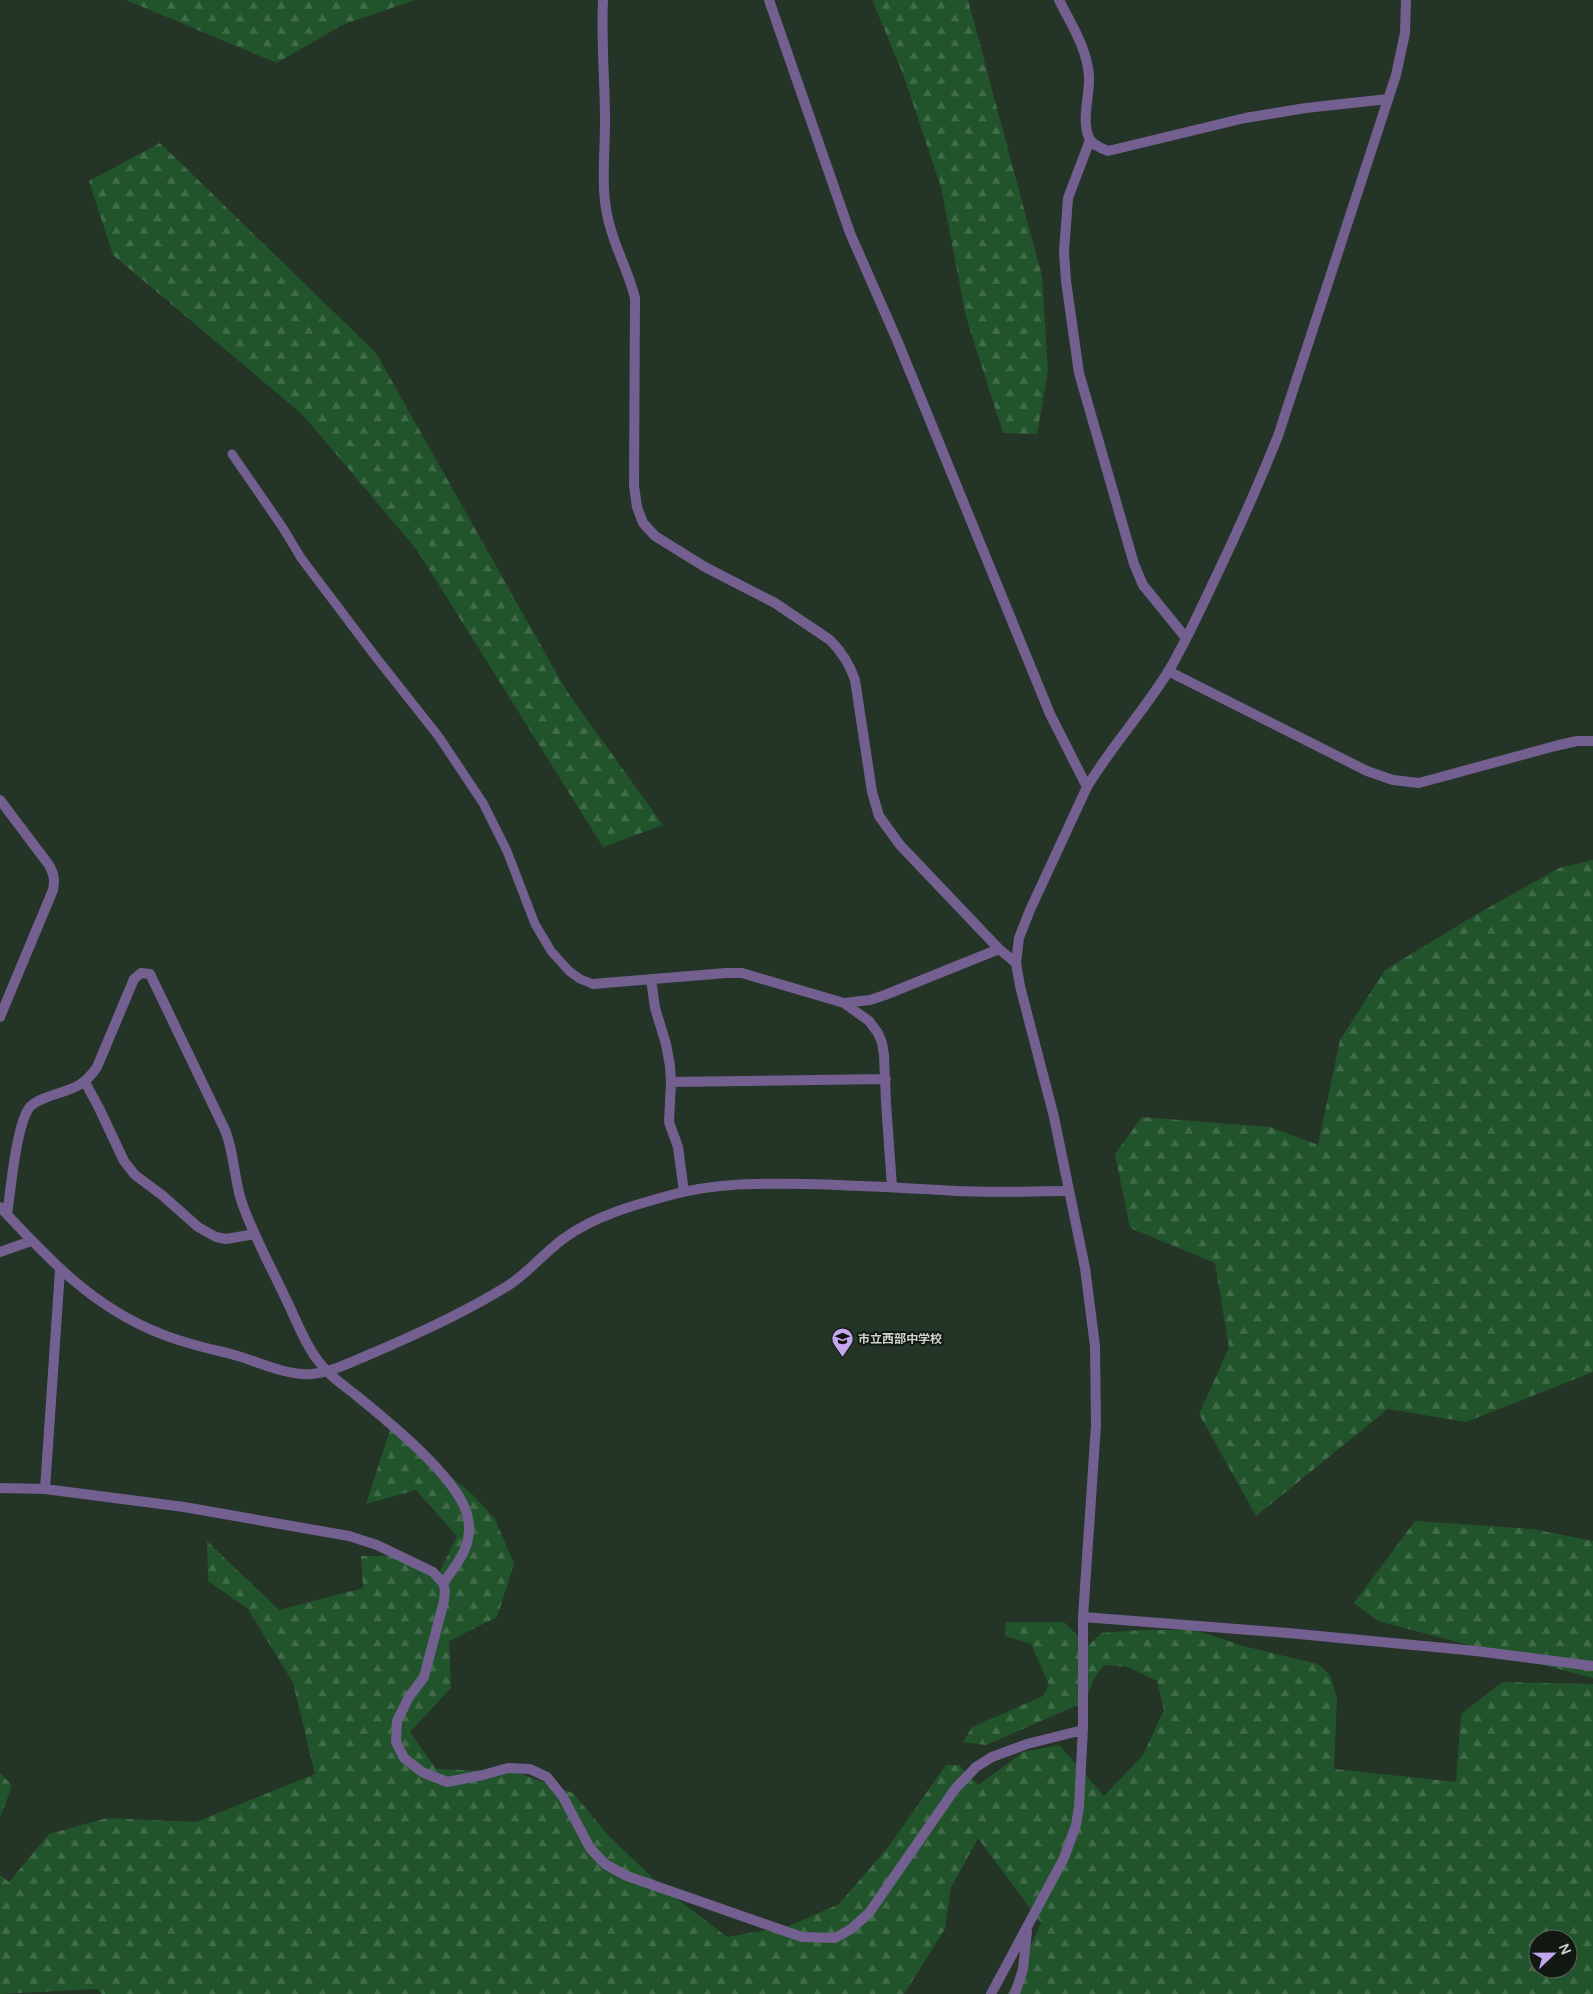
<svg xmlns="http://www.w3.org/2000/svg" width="1593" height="1994" font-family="Manrope,'Noto Sans JP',sans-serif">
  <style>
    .forest { fill: url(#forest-firs); fill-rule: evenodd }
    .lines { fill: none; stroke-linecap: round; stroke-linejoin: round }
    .service { stroke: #736091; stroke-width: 9 }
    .minor { stroke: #736091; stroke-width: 10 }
    .tertiary { stroke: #736091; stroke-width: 10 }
    .labels { text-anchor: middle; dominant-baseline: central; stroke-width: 4; stroke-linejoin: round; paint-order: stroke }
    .poi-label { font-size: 12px; font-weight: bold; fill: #ccd6cc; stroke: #121913; text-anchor: start }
  </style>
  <defs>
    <pattern id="forest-firs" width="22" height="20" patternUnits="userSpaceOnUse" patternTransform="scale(1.25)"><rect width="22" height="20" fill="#22542b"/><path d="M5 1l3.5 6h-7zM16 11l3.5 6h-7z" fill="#416c49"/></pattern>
  </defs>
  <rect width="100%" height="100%" fill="#243426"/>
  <path class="forest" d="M126,0H415L342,25L277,63Z
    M872,0H968L1042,276L1048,371L1037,434L1003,433L966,317L941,187L903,74Z
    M160,143L376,353L566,690L663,825L603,847L417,550L303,415L113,255L89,181Z
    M1593,860V1372L1466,1422L1388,1409L1256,1516L1199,1414L1229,1348L1215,1263L1130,1228L1115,1154L1142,1117L1270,1127L1318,1145L1340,1040L1385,970L1472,917L1559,868Z
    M391,1427L473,1495L495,1519L514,1564L497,1617L449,1641L451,1688L410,1732L436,1769L516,1772L573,1793L608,1835L664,1889L727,1937L789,1926L839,1904L889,1846L946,1765H959L978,1785L1023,1752L1059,1745L1104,1796L1143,1755L1164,1710L1157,1681L1128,1667L1104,1665L1094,1679L1085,1702L986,1745L963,1742L972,1727L1043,1696L1049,1685L1031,1644L1005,1636L1006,1622H1064L1088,1646L1101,1633L1140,1630H1196L1243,1646L1318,1664L1330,1675L1337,1698L1334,1769L1456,1782L1461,1714L1502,1682L1593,1684V1994H1008L1041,1923L978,1838L951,1888L945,1929L904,1994H102L97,1989L0,1994V1875L9,1882L49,1834L107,1818L196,1822L315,1774L293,1683L248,1609L208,1581L207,1541L279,1610L363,1588L361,1556H394L436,1580L457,1536L416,1490L366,1504ZM1538,1939H1568V1969H1538Z
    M1415,1521L1533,1529L1593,1541V1678L1378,1621L1354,1603Z
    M0,1772L12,1786L0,1817Z"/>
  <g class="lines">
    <path class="service" d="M232,454L283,528L301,558L375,656L439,737L483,803L507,851L535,924L551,951L569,971L580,979L593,984"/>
    <path class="minor" d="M603,0C601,41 605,81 605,122C605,152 601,185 607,214C612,243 628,269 635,298L634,486L637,507L643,523L655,536L705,567L775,603L830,640C841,651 850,665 855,680L872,792L879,816L900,845L999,949L1016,963
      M769,0L850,233L897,340L1050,714L1087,787
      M1059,0C1071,24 1087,48 1089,76C1090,96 1081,119 1089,138C1092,145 1101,148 1108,151L1245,118L1306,108L1388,99
      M1090,140L1068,198L1064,252L1066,281L1079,373L1134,564L1143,585L1186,638
      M1168,671L1367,771L1393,780L1419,783L1555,746L1577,741H1593
      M0,800L49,865C54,874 55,880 53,890L0,1017
      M651,979L655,1008L666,1044L670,1066L671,1082L669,1122L678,1147L684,1192
      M593,984L726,973H742L844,1003L869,1021L878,1033L882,1043L884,1055L886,1103L892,1187
      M844,1003L870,1000L885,995L999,949
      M85,1082L99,1108L124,1161L135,1175L162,1195L198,1227L216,1237L226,1239L255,1234
      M671,1082L886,1079
      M0,1207C49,1259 91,1306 159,1333C185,1344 212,1349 238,1356C261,1363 288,1376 312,1374C333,1372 353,1361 373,1353C420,1333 466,1312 509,1285C529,1272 544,1253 563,1239C594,1216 634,1205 671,1195C715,1183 759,1183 805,1184C856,1185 906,1188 957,1191C994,1193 1032,1191 1069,1191
      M7,1214C11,1189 16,1127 29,1108C30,1106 35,1103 38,1101C62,1089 80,1093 97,1067L134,979L141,973L150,974L225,1130C234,1152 234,1177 241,1200C252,1233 270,1265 285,1297C295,1317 303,1340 316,1358C327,1374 342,1384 357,1396C389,1422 453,1474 466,1511C476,1540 460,1561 443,1583
      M0,1252L31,1241
      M0,1488L45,1489L184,1507L349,1536L377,1545L433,1572L443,1583L445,1590L444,1601L424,1677L409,1697L397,1721L396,1742L404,1758L422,1772L447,1782L483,1775L508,1768L530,1769L547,1777L563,1797L590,1848L605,1864L627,1876L802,1937L835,1938L851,1929L869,1913L955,1789L976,1767L992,1757L1027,1744L1083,1730
      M45,1489L60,1270
      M991,1994L1064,1858L1076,1825L1079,1807L1083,1727V1617
      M1015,1994L1023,1969L1027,1931"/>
    <path class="tertiary" d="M1406,0L1405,33L1396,75L1278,436C1258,486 1236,535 1213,583C1199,613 1185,643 1168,672C1143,712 1111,747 1087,787L1030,910L1019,938L1016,963L1020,986L1054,1117L1085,1268L1095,1346L1096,1425L1083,1617L1288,1633L1476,1651L1593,1666"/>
  </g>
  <defs>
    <symbol id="school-pin" viewBox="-11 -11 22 30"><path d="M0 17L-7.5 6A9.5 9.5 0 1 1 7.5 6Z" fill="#c4a7f1" stroke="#121913"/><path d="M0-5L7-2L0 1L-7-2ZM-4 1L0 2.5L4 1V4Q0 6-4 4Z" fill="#111"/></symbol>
  </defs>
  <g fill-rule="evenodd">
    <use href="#school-pin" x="830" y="1326" width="25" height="34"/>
  </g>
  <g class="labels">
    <g class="poi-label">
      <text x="858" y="1338">市立西部中学校</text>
    </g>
  </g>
  <g transform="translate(1553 1954) rotate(68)"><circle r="24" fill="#121913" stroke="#5c655d"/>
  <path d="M0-4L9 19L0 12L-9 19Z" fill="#c4a7f1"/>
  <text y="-8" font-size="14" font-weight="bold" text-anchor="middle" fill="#ccd6cc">N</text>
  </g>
</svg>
